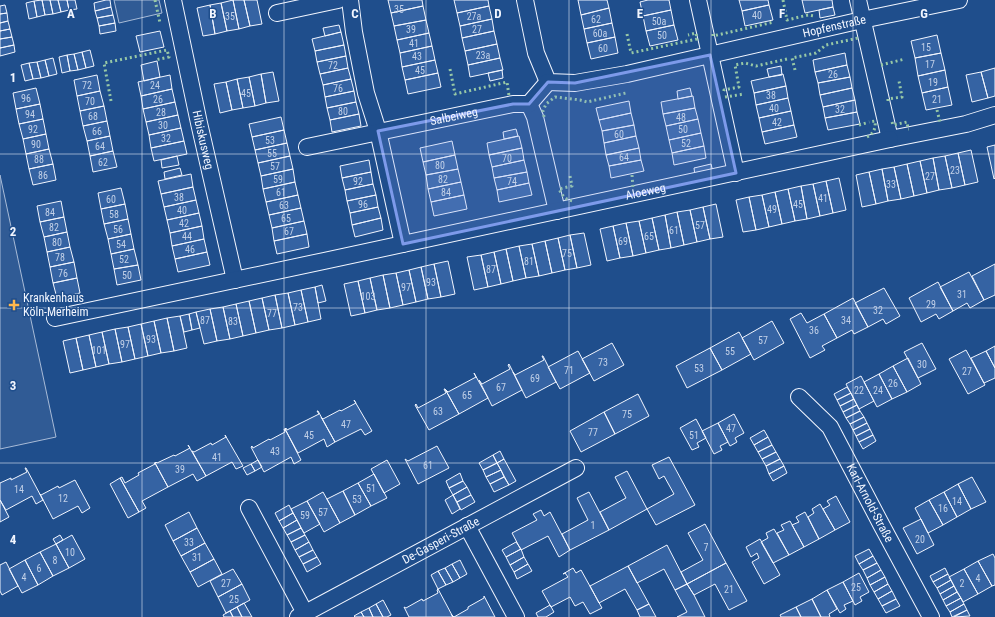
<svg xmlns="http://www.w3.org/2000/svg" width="995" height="617" font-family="'Roboto Condensed',sans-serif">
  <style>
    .green { fill: #305b95; stroke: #a8bbd7 }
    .building { fill: #3563a3; stroke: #f2f6ff }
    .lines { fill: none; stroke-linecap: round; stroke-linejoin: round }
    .minor-casing { stroke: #f2f6ff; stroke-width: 18 }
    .minor { stroke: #1f4e8c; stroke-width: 16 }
    .hedge { stroke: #97c8a6; stroke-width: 3; stroke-dasharray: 2 3; stroke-linecap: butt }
    .marked { fill: #7d9aea; fill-opacity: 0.2; stroke: #7d9aea; stroke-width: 3; stroke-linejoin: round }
    .grid { fill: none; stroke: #f2f6ff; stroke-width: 1; stroke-opacity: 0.55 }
    .poi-dot { fill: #ffb74d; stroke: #1f4e8c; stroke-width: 1.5 }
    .labels { text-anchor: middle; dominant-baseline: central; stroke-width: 3; stroke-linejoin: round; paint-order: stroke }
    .number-label { font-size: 10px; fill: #c3d1e8 }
    .street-label { font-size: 12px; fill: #f2f6ff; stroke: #1f4e8c }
    .poi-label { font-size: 12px; fill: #f2f6ff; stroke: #1f4e8c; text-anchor: start }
    .grid-label { font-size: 13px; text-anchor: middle; font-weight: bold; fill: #f2f6ff; stroke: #1f4e8c; stroke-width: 3; stroke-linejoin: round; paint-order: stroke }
  </style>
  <rect width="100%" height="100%" fill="#1f4e8c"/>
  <path class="green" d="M114,0H159L162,13L119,23Z
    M0,175L56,437L0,449Z"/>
  <path class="building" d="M42,0L45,15L37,17L34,1Z
    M42,0H50L53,14L45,15Z
    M50,0H58L61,12L53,14Z
    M58,0H67L69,10L61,12Z
    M67,0H75L77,9L69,10Z
    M106,0H110L111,7L95,11L94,3Z
    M233,0L239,29L227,31L221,3Z
    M233,0H244L250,26L239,29Z
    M244,0H257L262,24L250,26Z
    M388,0H422L423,6L391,13Z
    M454,0H488L489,6L457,13Z
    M578,0H607L609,8L581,15Z
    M648,0H669L671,10L643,16L640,2Z
    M739,0H768L769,5L742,11Z
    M802,0H832L833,7L805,13Z
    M34,1L37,17L29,19L26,3Z
    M221,3L227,31L215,34L210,5Z
    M5,5L7,13L0,14V6Z
    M210,5L215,34L203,36L197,8Z
    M769,5L773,20L745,26L742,11Z
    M423,6L426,20L394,26L391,13Z
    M489,6L492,19L460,26L457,13Z
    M111,7L113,15L97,18L95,11Z
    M833,7L835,15L820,18L819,10Z
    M609,8L612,23L584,29L581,15Z
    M671,10L674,25L646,31L643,16Z
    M7,13L8,21L0,23V14Z
    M113,15L115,23L99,26L97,18Z
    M492,19L494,31L462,38L460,26Z
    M426,20L429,33L397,40L394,26Z
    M8,21L10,29L0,31V23Z
    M115,23L116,31L100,34L99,26Z
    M612,23L615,37L587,43L584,29Z
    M339,25L341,32L325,36L323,28Z
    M674,25L678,40L650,46L646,31Z
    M10,29L12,37L0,39V31Z
    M160,31L164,47L140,52L136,36Z
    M494,31L497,44L465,51L462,38Z
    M341,32L344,45L315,51L312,39Z
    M429,33L432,46L400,53L397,40Z
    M937,35L941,53L915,58L911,41Z
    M12,37L14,45L0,48V39Z
    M615,37L618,53L591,59L587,43Z
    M497,44L500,58L468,65L465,51Z
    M14,45L15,52L0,56V48Z
    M344,45L346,56L317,62L315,51Z
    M432,46L435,60L402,67L400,53Z
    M90,50L94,66L86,68L82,52Z
    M82,52L86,68L78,70L74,54Z
    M845,53L847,65L815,72L813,60Z
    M941,53L945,70L918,76L915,58Z
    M74,54L78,70L70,71L67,55Z
    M67,55L70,71L62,73L59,57Z
    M346,56L348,68L320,74L317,62Z
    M53,58L57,74L49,76L45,60Z
    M500,58L503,70L470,77L468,65Z
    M45,60L49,76L41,78L37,62Z
    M435,60L438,73L405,80L402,67Z
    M157,61L160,77L144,81L141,65Z
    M37,62L41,78L33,79L29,63Z
    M29,63L33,79L25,81L21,65Z
    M847,65L850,77L818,83L815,72Z
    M781,66L782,75L769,77L767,69Z
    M348,68L351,79L323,85L320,74Z
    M995,68V96L988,98L981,72Z
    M502,70L503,78L490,81L488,73Z
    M945,70L948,87L922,93L918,76Z
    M273,72L279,101L266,103L261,74Z
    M981,72L988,98L972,102L966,75Z
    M438,73L441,87L408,94L405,80Z
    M261,74L266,103L255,106L249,77Z
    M783,74L786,86L754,93L751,81Z
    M97,75L100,91L77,96L74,80Z
    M170,75L172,89L141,96L138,82Z
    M249,77L255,106L243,108L237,79Z
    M850,77L852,88L820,95L818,83Z
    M237,79L243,108L232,110L226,82Z
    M351,79L354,91L325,97L323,85Z
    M226,82L232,110L220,113L214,84Z
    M786,86L788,98L756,105L754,93Z
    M948,87L952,105L926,110L922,93Z
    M36,88L40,104L16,109L13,93Z
    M690,88L692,96L678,99L677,91Z
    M852,88L855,100L823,107L820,95Z
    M172,89L175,102L143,109L141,96Z
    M100,91L104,106L80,111L77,96Z
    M354,91L356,102L327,108L325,97Z
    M693,96L695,108L663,114L661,102Z
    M788,98L791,111L759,118L756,105Z
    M855,100L857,112L825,118L823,107Z
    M629,101L631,113L599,120L596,108Z
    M175,102L178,115L146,122L143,109Z
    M356,102L359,114L330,120L327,108Z
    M40,104L43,119L19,124L16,109Z
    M104,106L107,121L83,126L80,111Z
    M695,108L698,119L666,126L663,114Z
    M791,111L794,125L762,132L759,118Z
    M857,112L860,124L828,130L825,118Z
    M631,113L634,125L602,131L599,120Z
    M359,114L361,126L332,132L330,120Z
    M178,115L181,128L149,135L146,122Z
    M281,117L284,130L252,137L249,124Z
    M43,119L46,134L23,139L19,124Z
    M698,119L701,133L669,140L666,126Z
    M107,121L110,136L87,141L83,126Z
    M634,125L636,136L604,143L602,131Z
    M794,125L797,137L765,144L762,132Z
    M181,128L184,141L151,148L149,135Z
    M516,129L518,136L504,139L503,132Z
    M284,130L287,143L255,150L252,137Z
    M701,133L704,146L672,153L669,140Z
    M46,134L49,149L26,154L23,139Z
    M110,136L113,151L90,156L87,141Z
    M519,136L522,148L489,155L487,143Z
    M636,136L639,148L606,155L604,143Z
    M184,141L187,154L154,161L151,148Z
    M452,141L455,155L423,162L420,148Z
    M287,143L290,156L258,163L255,150Z
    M995,145V178L994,179L987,147Z
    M704,146L706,158L674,165L672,153Z
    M522,148L524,160L492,167L489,155Z
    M639,148L641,160L609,166L606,155Z
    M49,149L53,164L29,169L26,154Z
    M971,150L978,182L965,185L958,153Z
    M113,151L117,167L93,172L90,156Z
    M958,153L965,185L952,188L945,156Z
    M455,155L458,169L426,175L423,162Z
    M177,156L179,165L162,168L161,160Z
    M290,156L293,169L261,176L258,163Z
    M945,156L952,188L939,190L933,158Z
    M933,158L939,190L927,193L920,161Z
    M369,160L371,172L342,178L340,166Z
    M524,160L527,172L494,178L492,167Z
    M641,160L644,171L611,178L609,166Z
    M920,161L927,193L914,196L907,164Z
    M53,164L56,180L33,185L29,169Z
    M711,164L713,172L695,176L694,168Z
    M907,164L914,196L901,199L894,167Z
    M894,167L901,199L888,201L882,169Z
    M180,168L182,175L165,179L164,172Z
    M293,169L295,182L263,189L261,176Z
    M458,169L461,182L428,189L426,175Z
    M882,169L888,201L876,204L869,172Z
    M371,172L373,184L345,190L342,178Z
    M527,172L529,183L497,190L494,178Z
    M869,172L876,204L862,207L856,175Z
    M191,174L193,187L161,194L158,181Z
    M839,178L846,210L833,213L826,181Z
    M826,181L833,213L820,216L813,184Z
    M295,182L298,195L266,202L263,189Z
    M461,182L464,195L431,202L428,189Z
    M529,183L532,195L499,202L497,190Z
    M373,184L376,195L347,201L345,190Z
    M813,184L820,216L807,219L801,186Z
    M801,186L807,219L795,221L788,189Z
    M193,187L196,200L164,207L161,194Z
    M121,188L125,204L101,209L98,193Z
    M788,189L795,221L782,224L775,192Z
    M775,192L782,224L769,227L762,195Z
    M298,195L301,208L269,215L266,202Z
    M376,195L378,207L350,213L347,201Z
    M464,195L467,209L434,216L431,202Z
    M762,195L769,227L756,230L749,197Z
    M749,197L756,230L743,232L736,200Z
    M196,200L199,213L167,220L164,207Z
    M61,201L64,217L40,222L37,206Z
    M125,204L128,219L104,224L101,209Z
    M716,204L723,237L710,239L703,207Z
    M378,207L381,218L352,225L350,213Z
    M703,207L710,239L697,242L690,210Z
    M301,208L304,221L272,228L269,215Z
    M690,210L697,242L684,245L677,212Z
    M677,212L684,245L671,248L665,215Z
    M199,213L202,226L170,233L167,220Z
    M665,215L671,248L659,250L652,218Z
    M64,217L67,232L44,237L40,222Z
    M381,218L383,230L355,237L352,225Z
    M652,218L659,250L646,253L639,221Z
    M128,219L131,234L108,239L104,224Z
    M304,221L307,234L274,241L272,228Z
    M639,221L646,253L633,256L626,223Z
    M626,223L633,256L620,258L613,226Z
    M202,226L204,239L172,246L170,233Z
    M613,226L620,258L607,261L600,229Z
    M67,232L70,247L47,252L44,237Z
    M584,233L591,265L577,268L570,235Z
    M131,234L134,249L111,254L108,239Z
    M307,234L309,247L277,254L274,241Z
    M570,235L577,268L565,270L558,238Z
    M558,238L565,270L552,273L545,241Z
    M204,239L207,252L175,259L172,246Z
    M545,241L552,273L539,276L532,244Z
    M532,244L539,276L526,278L519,246Z
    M519,246L526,278L513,281L506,249Z
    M70,247L74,262L50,267L47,252Z
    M134,249L138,265L114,269L111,254Z
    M506,249L513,281L501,284L494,252Z
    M207,252L210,265L178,272L175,259Z
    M494,252L501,284L488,287L481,255Z
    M481,255L488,287L474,290L467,257Z
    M448,261L455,294L441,297L434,264Z
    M74,262L77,278L53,283L50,267Z
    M434,264L441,297L428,299L421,267Z
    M995,264V295L984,300L972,276Z
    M138,265L141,280L117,285L114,269Z
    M421,267L428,299L416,302L409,270Z
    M409,270L416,302L403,305L396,273Z
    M969,272L984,300L970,308L967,303L953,311L940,287Z
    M396,273L403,305L390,308L383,275Z
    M383,275L390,308L377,310L370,278Z
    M77,278L80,293L57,298L53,283Z
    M370,278L377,310L365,313L358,281Z
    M358,281L365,313L351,316L344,284Z
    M938,282L953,311L939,319L936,314L921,322L909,298Z
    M322,285L326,301L318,303L315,287Z
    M315,287L321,319L308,322L301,290Z
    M884,288L900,316L886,324L883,319L868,327L855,303Z
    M301,290L308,322L295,325L288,293Z
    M288,293L295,325L282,328L275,295Z
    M275,295L282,328L269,330L262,298Z
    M262,298L269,330L256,333L249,301Z
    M853,298L868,327L854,334L852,330L837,338L824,314Z
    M249,301L256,333L243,336L236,304Z
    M236,304L243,336L230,339L223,307Z
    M223,307L230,339L217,341L210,309Z
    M210,309L217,341L204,344L196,312Z
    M196,312L200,328L192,330L189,314Z
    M801,313L807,323L824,314L837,338L822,346L825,350L810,358L790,319Z
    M189,314L192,330L184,332L180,316Z
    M180,316L187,348L174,351L167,318Z
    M167,318L174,351L161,353L154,321Z
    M154,321L161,353L148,356L141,324Z
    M772,321L784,343L754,360L742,338Z
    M141,324L148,356L135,359L128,327Z
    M128,327L135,359L122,362L115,329Z
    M115,329L122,362L109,364L102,332Z
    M102,332L109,364L96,367L89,335Z
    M739,332L751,354L722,370L710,348Z
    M89,335L96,367L83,370L76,338Z
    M76,338L83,370L70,373L63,341Z
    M612,343L624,365L594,381L582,359Z
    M922,343L936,369L918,378L904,352Z
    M995,346V368L986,351Z
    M710,348L722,370L687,388L676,366Z
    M966,350L985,385L968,394L949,359Z
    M578,351L590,373L560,389L548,367Z
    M986,351L995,368V378L984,383L971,358Z
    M542,356H543L556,382L526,398L513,372L515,375L544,360Z
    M908,358L921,384L907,392L893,366Z
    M509,364L522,390L492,406L479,380L482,384L510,369L508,365Z
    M893,366L907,392L892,399L879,374Z
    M474,373L488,398L459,414L445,389L448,392L476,377Z
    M879,374L892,399L877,407L864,382Z
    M861,376L874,401L859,409L846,384Z
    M847,387L851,393L837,400L834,394Z
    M444,389H445L459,414L429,430L415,405L416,404L418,408L446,393Z
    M851,393L854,399L840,406L837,400Z
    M638,394L649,416L615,434L604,412Z
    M854,399L857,405L843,412L840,406Z
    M354,400L372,431L365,435L361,429L335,442L321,417L323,419L340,410L341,411L356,403Z
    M857,405L860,411L846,418L843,412Z
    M317,411H318L335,442L327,447L324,439L298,453L285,429L286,428L287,430L319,414Z
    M860,411L864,417L850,424L846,418Z
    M604,412L615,434L581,452L570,431Z
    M734,414L744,433L735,438L737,442L730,446L718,423Z
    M864,417L867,423L853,430L850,424Z
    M696,419L706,438L697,443L699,447L692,450L680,428Z
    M718,423L728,442L720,446L722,450L714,454L702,431Z
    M867,423L870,429L856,436L853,430Z
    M284,429H285L301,460L294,464L291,457L264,472L251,447L252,446L253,448L269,439L270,440L285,432Z
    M870,429L873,435L859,442L856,436Z
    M764,430L768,437L754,445L750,438Z
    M225,435L243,466L236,469L232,462L206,476L192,451L194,452L211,443L212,445L226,437Z
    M873,435L876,441L863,449L859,442Z
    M768,437L772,445L758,452L754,445Z
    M188,445L206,476L197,481L193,474L168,487L155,463L156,462L157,463L174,455L175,456L190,448Z
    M772,445L776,452L762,459L758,452Z
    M437,446L449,468L418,484L405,459L408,461Z
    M500,451L504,459L497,463L493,455Z
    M776,452L780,459L766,466L762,459Z
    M493,455L497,463L483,470L479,463Z
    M669,457L695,505L656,525L647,509L674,494L664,476L659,479L652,465Z
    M504,459L516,481L509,485L497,463Z
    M780,459L784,466L769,474L766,466Z
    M258,460L262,467L255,471L251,464Z
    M387,460L400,484L384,493L371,469Z
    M154,463H155L168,487L142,501L146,508L139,512L120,478L122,477L125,483L139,475L138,473L155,464Z
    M497,463L501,470L486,477L483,470Z
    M251,464L255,471L247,475L243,468Z
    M784,466L787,473L773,481L769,474Z
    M25,468H26L43,500L36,504L32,496L6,510L0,500V483L11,478V480L27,472Z
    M501,470L504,477L490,484L486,477Z
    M627,471L647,509L609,530L600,512L626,498L615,477Z
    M460,473L463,481L449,488L446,481Z
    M374,474L387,498L371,506L358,483Z
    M504,477L509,485L494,492L490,484Z
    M972,477L986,502L971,509L958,484Z
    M120,478L139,512L128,518L110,484Z
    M75,480L90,508L82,513L78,506L53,519L40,494L41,495L58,486L59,488Z
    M463,481L467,487L453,495L449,488Z
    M358,483L371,506L355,515L343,491Z
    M958,484L971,509L957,517L944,492Z
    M467,487L471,495L457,502L453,495Z
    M343,491L355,515L340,523L327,499Z
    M323,492L340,523L324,532L307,501Z
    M589,492L609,530L570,550L562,534L588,520L577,498Z
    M944,492L957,517L943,525L929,500Z
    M453,495L460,509L452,514L445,500Z
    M471,495L475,502L461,510L457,502Z
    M836,496L850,522L835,530L823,509L830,505L827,501Z
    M0,500L9,517L0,522Z
    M929,500L943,525L928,533L915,508Z
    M307,501L320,524L304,533L291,509Z
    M820,504L835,530L819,539L808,517L814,513L812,509Z
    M289,505L293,513L279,521L275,513Z
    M541,510L544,516L550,512L570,550L559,557L548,536L521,550L512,533L537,520L533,514Z
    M189,512L197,528L173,541L165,525Z
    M805,512L819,539L804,547L792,525L799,522L796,517Z
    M293,513L297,520L283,528L279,521Z
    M921,519L934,545L917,554L903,528Z
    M297,520L301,528L287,535L283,528Z
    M790,521L804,547L789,555L777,533L784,530L781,525Z
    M705,524L726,563L687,584L681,572L703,560L688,533Z
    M197,528L205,543L181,556L173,541Z
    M301,528L305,535L291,542L287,535Z
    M774,529L789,555L773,563L761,542L768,538L766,533Z
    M60,535L63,540L56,544L53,539Z
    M72,535L85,559L69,568L56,544Z
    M305,535L309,542L295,550L291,542Z
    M760,539L780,575L764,584L752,562L759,558L757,553L751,557L746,547Z
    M309,542L313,550L299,557L295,550Z
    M516,542L521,549L506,557L502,550Z
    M205,543L214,559L190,572L181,556Z
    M56,544L69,568L53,576L40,552Z
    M667,545L687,584L675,590L664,569L637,583L628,566Z
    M521,549L524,557L510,565L506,557Z
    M869,549L873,556L859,564L855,556Z
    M313,550L317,557L303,564L299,557Z
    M40,552L53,576L38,585L25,560Z
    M993,554L995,558V585L992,586L978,561Z
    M873,556L877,563L863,570L859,564Z
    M317,557L321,564L307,572L303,564Z
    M524,557L528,564L514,572L510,565Z
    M214,559L222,574L198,587L190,572Z
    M25,560L38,585L22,593L9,569Z
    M460,560L467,574L460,578L452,564Z
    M978,561L992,586L978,594L964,569Z
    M6,562L18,586L2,595L0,591V565Z
    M726,563L747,601L729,610L715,584L694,595L687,584Z
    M877,563L881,570L867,578L863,570Z
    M452,564L460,578L453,582L445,568Z
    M528,564L532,571L517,579L514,572Z
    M628,566L649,604L637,610L625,589L599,603L590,586Z
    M445,568L453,582L446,585L438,571Z
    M573,568L576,573L581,570L602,608L590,614L583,602L575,606L570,597L551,607L542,591L568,577L565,573L563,574Z
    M945,568L948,574L933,582L930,576Z
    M233,569L242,584L218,597L210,581Z
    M964,569L978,594L963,602L949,577Z
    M881,570L885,577L870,585L867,578Z
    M438,571L446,585L438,589L431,575Z
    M859,573L869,592L860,597L862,601L855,605L843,582Z
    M948,574L951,580L937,588L933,582Z
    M885,577L888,584L874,592L870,585Z
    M951,580L954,586L940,594L937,588Z
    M843,582L853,601L844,605L846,609L840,613L827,590Z
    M242,584L250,600L226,613L218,597Z
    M687,584L694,595L705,617H677L687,612L675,590Z
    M888,584L892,591L878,599L874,592Z
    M954,586L957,592L943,600L940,594Z
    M438,589L453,617H409L404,607L406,608L422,599L423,601L438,593L437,590Z
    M827,590L837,609L829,614L830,617H821L812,599Z
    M892,591L896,599L882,606L878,599Z
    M957,592L961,598L946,606L943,600Z
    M484,596L495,617H453L451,614L454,617L468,609V607L484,598Z
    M961,598L964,604L950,612L946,606Z
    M812,599L821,617H801L796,607Z
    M896,599L900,606L886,613L882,606Z
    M383,600L391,615L387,617H383L376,604Z
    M244,603L252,617H242L237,607Z
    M376,604L383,617H373L369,608Z
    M649,604L656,617H640L637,610Z
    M964,604L967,610L952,617L950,612Z
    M550,605L554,612L546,617H538L536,613Z
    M237,607L242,617H233L230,611Z
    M796,607L801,617H781L780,615Z
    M369,608L373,617H364L361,612Z
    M967,610L970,616L954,617Z
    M230,611L233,617H224L223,615Z
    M361,612L364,617H355L354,616Z"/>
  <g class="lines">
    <defs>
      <g id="minor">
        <path id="s1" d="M173,0L199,123L235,280"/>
        <path d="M350,0L354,32L366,93L378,131L403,244"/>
        <path id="s2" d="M525,0L536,53L548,82L575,83L627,74L862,20L959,0"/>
        <path d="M698,0L736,173"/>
        <path d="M858,0L890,139L966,124L995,115"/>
        <path d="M277,13L338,0"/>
        <path d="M529,104L535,117L557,211"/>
        <path d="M529,104L548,82"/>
        <path id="s3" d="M307,147L513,104H529"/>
        <path id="s4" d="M55,318L324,261L890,139"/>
        <path id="s5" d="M799,397L830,427L882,526L931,617"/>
        <path d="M249,508L305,613"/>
        <path d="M467,526L516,617"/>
        <path id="s6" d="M298,617L576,468"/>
      </g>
    </defs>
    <use href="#minor" class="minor-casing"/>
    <use href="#minor" class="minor"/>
    <path class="hedge" d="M155,0L160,23
      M783,0L787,20L808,15L814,16
      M627,34L631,53L697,39L696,33L688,35
      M713,34V36L774,22
      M881,65L905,59
      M450,69L455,94L507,82L509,96
      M795,70L792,58L816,53L826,45L858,38
      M724,91V90L739,87L735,65L745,63L756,66L787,59
      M725,97L744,94
      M111,101L104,63L167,50L169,57L155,60
      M888,101V99L902,97L899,81
      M937,110L940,122H938
      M544,117L543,111L546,104L555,97L580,100L587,102L626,93
      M892,122L893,125L907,122L908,129H909
      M859,125L866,123
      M867,137C873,134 876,129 875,121L869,122
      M632,175L633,188H632
      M570,176L572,186L559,189C562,195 565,200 573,201"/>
  </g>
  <path class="marked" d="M710,55L736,173L403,244L378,131L513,104H529L548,82L575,83Z"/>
  <path class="grid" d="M142,0V617M284,0V617M426,0V617M569,0V617M711,0V617M853,0V617M0,154H995M0,308H995M0,463H995"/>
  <path class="poi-dot" d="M12 299h4v4h4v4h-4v4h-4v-4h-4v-4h4z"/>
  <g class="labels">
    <g class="number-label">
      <text x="399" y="9">35</text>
      <text x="757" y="15">40</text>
      <text x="230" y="16">35</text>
      <text x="474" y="16">27a</text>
      <text x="596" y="19">62</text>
      <text x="659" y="21">50a</text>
      <text x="411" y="29">39</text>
      <text x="477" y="29">27</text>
      <text x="600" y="33">60a</text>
      <text x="662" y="35">50</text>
      <text x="414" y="43">41</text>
      <text x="926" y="47">15</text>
      <text x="603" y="48">60</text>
      <text x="483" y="55">23a</text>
      <text x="417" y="56">43</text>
      <text x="930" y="64">17</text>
      <text x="333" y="65">72</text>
      <text x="420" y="70">45</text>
      <text x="833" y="74">26</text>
      <text x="933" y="82">19</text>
      <text x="87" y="85">72</text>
      <text x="155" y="85">24</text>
      <text x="338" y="88">76</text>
      <text x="246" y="93">45</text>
      <text x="771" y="95">38</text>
      <text x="26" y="98">96</text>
      <text x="158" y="99">26</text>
      <text x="937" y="99">21</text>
      <text x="90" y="101">70</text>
      <text x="774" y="108">40</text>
      <text x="840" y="109">32</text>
      <text x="343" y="111">80</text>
      <text x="161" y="112">28</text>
      <text x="30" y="114">94</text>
      <text x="93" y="116">68</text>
      <text x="681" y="117">48</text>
      <text x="777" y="122">42</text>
      <text x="163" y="125">30</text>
      <text x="33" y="129">92</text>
      <text x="683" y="129">50</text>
      <text x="97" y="131">66</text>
      <text x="619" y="134">60</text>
      <text x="166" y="138">32</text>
      <text x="270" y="140">53</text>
      <text x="686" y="143">52</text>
      <text x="36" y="144">90</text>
      <text x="100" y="146">64</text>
      <text x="272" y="153">55</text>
      <text x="624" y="157">64</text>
      <text x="507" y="158">70</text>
      <text x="39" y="159">88</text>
      <text x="103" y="162">62</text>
      <text x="440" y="165">80</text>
      <text x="275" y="166">57</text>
      <text x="955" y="170">23</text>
      <text x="43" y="175">86</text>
      <text x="930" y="176">27</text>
      <text x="278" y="179">59</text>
      <text x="443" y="179">82</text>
      <text x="358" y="181">92</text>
      <text x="512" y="181">74</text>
      <text x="891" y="184">33</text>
      <text x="281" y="192">61</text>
      <text x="446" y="192">84</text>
      <text x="179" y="197">38</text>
      <text x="823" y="198">41</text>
      <text x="111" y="199">60</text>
      <text x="363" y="204">96</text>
      <text x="798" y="204">45</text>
      <text x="284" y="205">63</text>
      <text x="772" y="209">49</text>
      <text x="182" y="210">40</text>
      <text x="50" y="212">84</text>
      <text x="114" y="214">58</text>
      <text x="286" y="218">65</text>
      <text x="184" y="223">42</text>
      <text x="700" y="225">57</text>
      <text x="54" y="227">82</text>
      <text x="118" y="229">56</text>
      <text x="674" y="230">61</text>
      <text x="289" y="231">67</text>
      <text x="187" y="236">44</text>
      <text x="649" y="236">65</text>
      <text x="623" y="241">69</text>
      <text x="57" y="242">80</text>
      <text x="121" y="244">54</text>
      <text x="190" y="249">46</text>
      <text x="567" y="253">75</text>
      <text x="60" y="257">78</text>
      <text x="124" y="259">52</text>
      <text x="529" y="261">81</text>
      <text x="491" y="269">87</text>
      <text x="63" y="273">76</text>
      <text x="127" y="275">50</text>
      <text x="431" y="282">93</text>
      <text x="406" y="287">97</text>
      <text x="962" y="294">31</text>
      <text x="368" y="296">103</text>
      <text x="931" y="304">29</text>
      <text x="298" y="307">73</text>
      <text x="878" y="310">32</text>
      <text x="272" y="313">77</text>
      <text x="205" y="320">87</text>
      <text x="846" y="320">34</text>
      <text x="233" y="321">83</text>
      <text x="814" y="330">36</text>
      <text x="151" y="339">93</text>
      <text x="763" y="340">57</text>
      <text x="125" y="344">97</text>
      <text x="99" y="350">101</text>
      <text x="730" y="351">55</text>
      <text x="603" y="362">73</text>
      <text x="922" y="364">30</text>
      <text x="699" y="368">53</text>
      <text x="569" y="370">71</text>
      <text x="967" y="371">27</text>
      <text x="535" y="378">69</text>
      <text x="893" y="383">26</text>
      <text x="501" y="387">67</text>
      <text x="859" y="390">22</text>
      <text x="878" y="390">24</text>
      <text x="467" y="395">65</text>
      <text x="438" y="411">63</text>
      <text x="627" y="414">75</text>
      <text x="346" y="424">47</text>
      <text x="731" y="428">47</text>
      <text x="593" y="432">77</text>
      <text x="309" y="435">45</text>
      <text x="694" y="435">51</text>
      <text x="275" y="451">43</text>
      <text x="217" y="457">41</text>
      <text x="428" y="465">61</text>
      <text x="180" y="469">39</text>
      <text x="371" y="488">51</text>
      <text x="19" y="489">14</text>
      <text x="63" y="498">12</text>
      <text x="357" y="499">53</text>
      <text x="957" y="501">14</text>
      <text x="943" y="508">16</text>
      <text x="323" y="512">57</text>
      <text x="305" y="515">59</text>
      <text x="593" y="525">1</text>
      <text x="920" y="539">20</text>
      <text x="189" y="542">33</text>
      <text x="706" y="547">7</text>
      <text x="70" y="552">10</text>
      <text x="197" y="557">31</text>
      <text x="55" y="560">8</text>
      <text x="39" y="568">6</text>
      <text x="24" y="577">4</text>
      <text x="978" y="578">4</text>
      <text x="226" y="583">27</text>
      <text x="962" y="583">2</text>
      <text x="856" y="587">25</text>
      <text x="729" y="589">21</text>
      <text x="234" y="599">25</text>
    </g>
    <g class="street-label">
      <text stroke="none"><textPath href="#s2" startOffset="378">Hopfenstraße</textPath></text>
      <text stroke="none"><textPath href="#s3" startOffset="150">Salbeiweg</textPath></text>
      <text stroke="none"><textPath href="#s1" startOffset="143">Hibiskusweg</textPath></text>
      <text stroke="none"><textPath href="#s4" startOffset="604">Aloeweg</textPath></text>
      <text stroke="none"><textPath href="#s5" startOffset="129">Karl-Arnold-Straße</textPath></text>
      <text stroke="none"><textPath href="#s6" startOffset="162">De-Gasperi-Straße</textPath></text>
    </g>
    <g class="poi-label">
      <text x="23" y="298">Krankenhaus<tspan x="23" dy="14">Köln-Merheim</tspan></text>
    </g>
  </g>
  <g class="grid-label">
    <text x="71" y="18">A</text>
    <text x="213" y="18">B</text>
    <text x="355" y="18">C</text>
    <text x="498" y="18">D</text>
    <text x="640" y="18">E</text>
    <text x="782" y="18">F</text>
    <text x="924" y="18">G</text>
    <text x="13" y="82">1</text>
    <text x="13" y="236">2</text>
    <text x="13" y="390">3</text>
    <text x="13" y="544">4</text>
  </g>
</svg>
